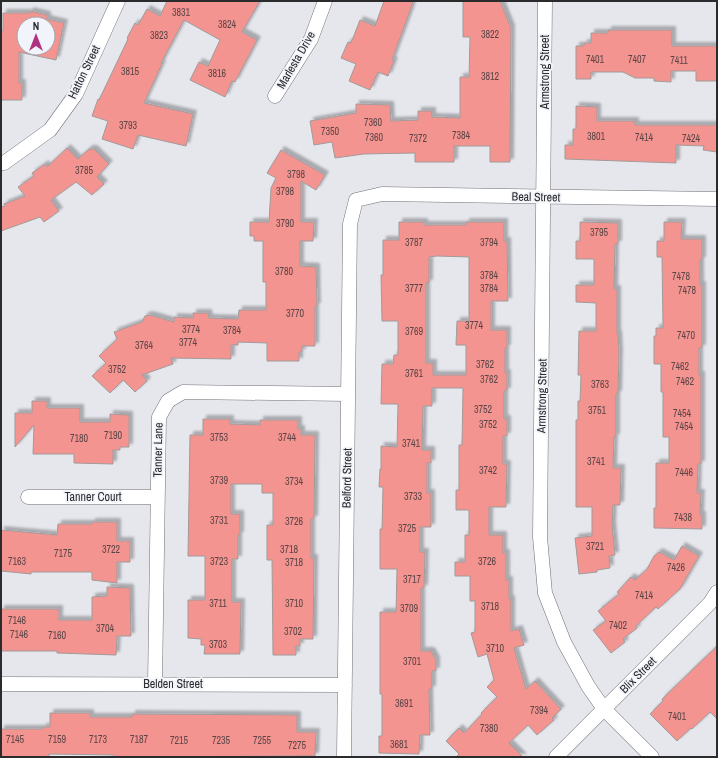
<svg xmlns="http://www.w3.org/2000/svg" width="718" height="758" font-family="'Archivo Narrow',sans-serif">
  <style>
    .building { fill: #f39490; stroke: #a29a9a; fill-rule: evenodd; filter: url(#shadow) }
    .lines { fill: none; stroke-linecap: round; stroke-linejoin: round }
    .street-casing { stroke: #707177; stroke-width: 15 }
    .street { stroke: #fff; stroke-width: 14 }
    .labels { text-anchor: middle; dominant-baseline: central; stroke-width: 3.5; stroke-linejoin: round; paint-order: stroke }
    .number-label { font-size: 10px; fill: #5d4546 }
    .street-label { font-size: 12px; fill: #2b2b2e; stroke: #f2f4fb }
  </style>
  <defs>
    <filter id="shadow"><feDropShadow dx="3.5" dy="-3.5" stdDeviation="1" flood-color="#0004"/></filter>
  </defs>
  <rect width="100%" height="100%" fill="#e5e7ed"/>
  <path class="building" d="M167,1H260L242,32L257,40L235,82L232,81L225,97L190,80L199,62L208,66L220,40L184,20L161,63L162,64L144,103L193,114L186,146L138,135L133,149L102,139L108,121L92,116L98,99L99,100L128,39L127,38L135,23L138,25L147,9L160,16Z
    M384,1H413L410,11L392,60L394,61L388,76L378,72L370,90L349,81L356,64L341,58L348,42L351,43L360,20L375,26Z
    M463,1H500L511,28L510,162H490V146H454V162H415V153L364,154L335,158L332,142L314,145L310,121L356,113V104L390,105L391,121L418,120V111H432V117L460,118V77H469L470,37H463Z
    M30,11L47,15V19L64,23L56,60L19,52V83H22V100H1V31H3V13H30ZM24,24H48V48H24Z
    M608,30H672V46H717V81H696V71H671V82L654,81V78H635L623,72H591V79H576V46H584V43H591V33H608Z
    M576,106L597,107V121H635V125H717V152L703,150L704,146L676,145V163L565,159V145H573V129H576Z
    M67,148L78,159L89,149H94L109,164L97,177L104,184L92,195L76,182L51,200L59,211L44,222L40,217L1,231V207L5,206L4,204L25,196L18,187L34,176L32,173L45,164L47,167Z
    M281,150L325,175L316,190L301,181V222H314L313,241H300V266L316,267L317,306H315V346H302V352H299V361H267V343L238,342V345H231V359L171,358L173,364L142,375L147,381L135,392L123,380L110,393L92,376L106,363L99,356L117,339L114,332L142,322L145,316L150,315L174,322V317L193,318V313H208L209,318L238,319L239,310H266V282H263V241H254V236H250V222H269L271,188L276,178L267,173Z
    M399,222H424V225H466V222H504V241H507L508,301H491V330H507V348H505V373H507V391H504V419H507V436H503V464H507L506,507H489V535H503V553H506V580H509V599H511V631L519,629L524,645L514,648L526,689L535,681L561,709L552,718L554,720L537,735L528,725L509,743L523,757H456L459,754L446,741L459,728L464,733L482,714L481,713L497,697L487,687L494,680L487,654L478,657L471,633L475,632V601H470V576H455V562H465V535H469V510H456V490H459V445H462L463,388H432V406H423L422,450H431V463H427V493H431V527H420V552H425L424,588H421V651H431L436,660V671H432V689H429L430,735H420L419,754L379,753V736H382V694H380V612H396L397,569H380V529H382L383,487H379L380,469H381V446L397,447L398,404H381L382,364H393L394,355H398V321H382L381,275H383V240H399ZM437,256L469,257V321H457L456,345H466V375H433V363H426V283H429V257Z
    M580,222L618,223V244H615L614,289H617V334H618L619,352L618,394H616V437H614L613,468H621L620,505H613L612,525L615,555L609,556L610,568L597,570V572L579,574L575,538L592,536V507H576V420H578V401H580L581,375H578L579,331H596V303L576,302V285H594V259H576V241H580Z
    M664,222H682L681,239H702V260H700V285H702V348H699V375H701V464H698L697,493H701L700,515H702V529L654,528V508H656V463H669V437H663V392H661V364H654V336H656V328H663L662,257H657V241H664Z
    M32,401H47V408H80V422H110V414L129,415V447H120V450H113V464L74,463V454H33L34,425L15,447V413H32Z
    M203,419H230V424L260,425V420H298V429H301V435H315L314,519H311V558H314L313,639H300V646H296V655H273L272,560H267V525H273V493H262V484H231V514H240V535H238V559H232V602H241L240,654H204L205,645H201V639L188,638V600H205V556H188L190,435H203Z
    M92,522H117V541H130V562H117V583L92,580V572H31V574L1,571V530L57,535L58,524H92Z
    M682,546L699,556L680,589L658,609L656,607L636,626L637,628L623,639L625,642L611,653L593,630L606,621L598,611L619,594L617,592L631,577L635,580L647,569L654,556L659,552L674,560Z
    M107,587L130,588L131,636H117L116,655L57,653V651H1V609H59V620H92V597L107,596Z
    M717,646V719L710,712L692,729L691,728L677,741L650,714L663,701L662,699Z
    M50,713H90V717H132V714L297,715V732H316L315,756L114,757V755L49,754V757H1V729H43V727H50Z"/>
  <g class="lines">
    <defs>
      <path id="street" d="M545,1L540,537L545,593L564,642L588,686L604,709L652,757
        M275,96L311,39L325,1
        M1,163H4L50,130L76,94L118,1
        M28,497H157
        M1,684L345,685
        M155,684L159,417L168,401L183,392L348,394
        M344,757L350,224L356,200L382,194L717,199
        M556,757L710,603L717,592"/>
    </defs>
    <use href="#street" class="street-casing"/>
    <use href="#street" class="street"/>
  </g>
  <g class="labels">
    <g class="number-label">
      <text x="181" y="12">3831</text>
      <text x="227" y="24">3824</text>
      <text x="490" y="34">3822</text>
      <text x="159" y="35">3823</text>
      <text x="595" y="59">7401</text>
      <text x="637" y="59">7407</text>
      <text x="679" y="60">7411</text>
      <text x="130" y="71">3815</text>
      <text x="217" y="73">3816</text>
      <text x="490" y="76">3812</text>
      <text x="373" y="122">7360</text>
      <text x="128" y="125">3793</text>
      <text x="330" y="131">7350</text>
      <text x="461" y="135">7384</text>
      <text x="596" y="136">3801</text>
      <text x="374" y="137">7360</text>
      <text x="644" y="137">7414</text>
      <text x="418" y="138">7372</text>
      <text x="691" y="138">7424</text>
      <text x="84" y="170">3785</text>
      <text x="296" y="174">3798</text>
      <text x="285" y="191">3798</text>
      <text x="285" y="223">3790</text>
      <text x="599" y="232">3795</text>
      <text x="414" y="242">3787</text>
      <text x="489" y="242">3794</text>
      <text x="284" y="271">3780</text>
      <text x="489" y="275">3784</text>
      <text x="681" y="276">7478</text>
      <text x="414" y="288">3777</text>
      <text x="489" y="288">3784</text>
      <text x="687" y="290">7478</text>
      <text x="295" y="313">3770</text>
      <text x="474" y="325">3774</text>
      <text x="191" y="329">3774</text>
      <text x="232" y="330">3784</text>
      <text x="414" y="331">3769</text>
      <text x="686" y="335">7470</text>
      <text x="188" y="342">3774</text>
      <text x="144" y="345">3764</text>
      <text x="485" y="364">3762</text>
      <text x="680" y="366">7462</text>
      <text x="117" y="369">3752</text>
      <text x="414" y="373">3761</text>
      <text x="489" y="379">3762</text>
      <text x="685" y="381">7462</text>
      <text x="600" y="384">3763</text>
      <text x="483" y="409">3752</text>
      <text x="597" y="410">3751</text>
      <text x="682" y="413">7454</text>
      <text x="488" y="424">3752</text>
      <text x="684" y="426">7454</text>
      <text x="113" y="435">7190</text>
      <text x="219" y="437">3753</text>
      <text x="287" y="437">3744</text>
      <text x="79" y="438">7180</text>
      <text x="411" y="443">3741</text>
      <text x="596" y="461">3741</text>
      <text x="488" y="470">3742</text>
      <text x="684" y="472">7446</text>
      <text x="219" y="480">3739</text>
      <text x="294" y="481">3734</text>
      <text x="413" y="496">3733</text>
      <text x="683" y="517">7438</text>
      <text x="219" y="520">3731</text>
      <text x="294" y="521">3726</text>
      <text x="407" y="528">3725</text>
      <text x="595" y="546">3721</text>
      <text x="111" y="549">3722</text>
      <text x="289" y="549">3718</text>
      <text x="63" y="553">7175</text>
      <text x="17" y="561">7163</text>
      <text x="219" y="561">3723</text>
      <text x="487" y="561">3726</text>
      <text x="294" y="562">3718</text>
      <text x="676" y="567">7426</text>
      <text x="412" y="579">3717</text>
      <text x="644" y="595">7414</text>
      <text x="218" y="603">3711</text>
      <text x="294" y="603">3710</text>
      <text x="490" y="606">3718</text>
      <text x="409" y="608">3709</text>
      <text x="17" y="620">7146</text>
      <text x="618" y="625">7402</text>
      <text x="105" y="628">3704</text>
      <text x="293" y="631">3702</text>
      <text x="19" y="634">7146</text>
      <text x="57" y="635">7160</text>
      <text x="218" y="644">3703</text>
      <text x="495" y="648">3710</text>
      <text x="412" y="661">3701</text>
      <text x="404" y="703">3691</text>
      <text x="539" y="710">7394</text>
      <text x="677" y="716">7401</text>
      <text x="489" y="728">7380</text>
      <text x="15" y="739">7145</text>
      <text x="57" y="739">7159</text>
      <text x="98" y="739">7173</text>
      <text x="139" y="739">7187</text>
      <text x="179" y="740">7215</text>
      <text x="221" y="740">7235</text>
      <text x="262" y="740">7255</text>
      <text x="399" y="744">3681</text>
      <text x="297" y="745">7275</text>
    </g>
    <g class="street-label">
      <text transform="translate(296 60) rotate(-60)">Marlesta Drive</text>
      <text transform="translate(84 72) rotate(-64)">Hatton Street</text>
      <text transform="translate(545 72) rotate(-90)">Armstrong Street</text>
      <text transform="translate(536 197) rotate(1)">Beal Street</text>
      <text transform="translate(542 396) rotate(-89)">Armstrong Street</text>
      <text transform="translate(158 450) rotate(-89)">Tanner Lane</text>
      <text transform="translate(347 478) rotate(-89)">Belford Street</text>
      <text x="93" y="497">Tanner Court</text>
      <text transform="translate(638 675) rotate(-45)">Blix Street</text>
      <text x="173" y="684">Belden Street</text>
    </g>
  </g>
  <rect width="718" height="758" fill="none" stroke="#2b2b2e" stroke-width="4"/>
  <g transform="translate(36 36)"><circle r="19" fill="#f2f4fb" stroke="#a2a4a9"/>
  <path d="M0-3L7 15L0 10L-7 15Z" fill="#af317f"/>
  <text y="-6" font-size="11" font-weight="bold" text-anchor="middle" fill="#2b2b2e">N</text>
  </g>
</svg>
